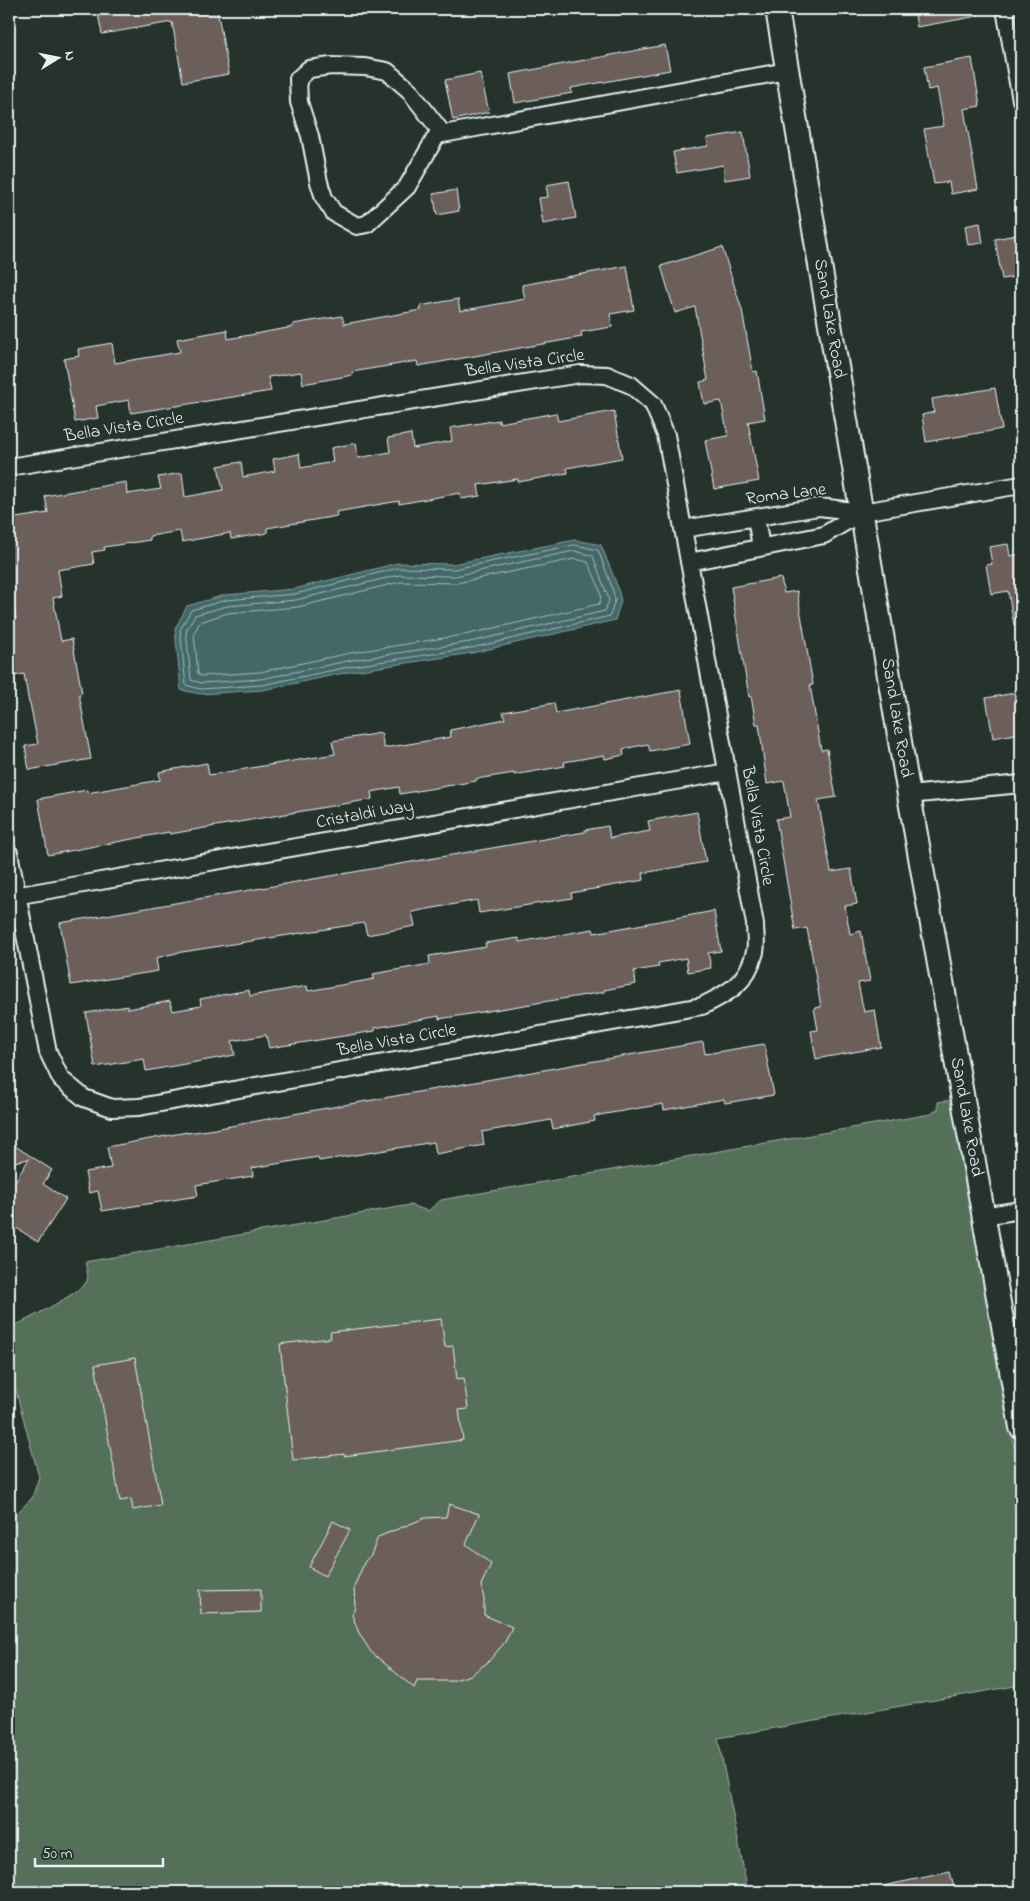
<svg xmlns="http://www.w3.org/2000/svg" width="1030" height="1901" font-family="'Indie Flower',sans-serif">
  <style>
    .green { fill: #547058; stroke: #9eb0a8 }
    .water { fill: #436767; stroke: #859ea1 }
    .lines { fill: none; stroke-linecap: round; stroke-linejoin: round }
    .shore { stroke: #a6babe; stroke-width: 1 }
    .building { fill: #6c5f5a; stroke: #e8f1f8 }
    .street-casing { stroke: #e8f1f8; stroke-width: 20 }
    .secondary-casing { stroke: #e8f1f8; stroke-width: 26 }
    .street { stroke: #26332d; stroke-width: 16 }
    .secondary { stroke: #26332d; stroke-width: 22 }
    .labels { text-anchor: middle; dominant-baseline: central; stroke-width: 4.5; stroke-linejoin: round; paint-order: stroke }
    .street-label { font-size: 18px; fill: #e8f1f8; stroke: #26332d }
  </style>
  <rect width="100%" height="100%" fill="#26332d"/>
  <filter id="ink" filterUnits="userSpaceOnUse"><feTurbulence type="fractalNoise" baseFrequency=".02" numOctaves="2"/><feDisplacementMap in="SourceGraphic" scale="10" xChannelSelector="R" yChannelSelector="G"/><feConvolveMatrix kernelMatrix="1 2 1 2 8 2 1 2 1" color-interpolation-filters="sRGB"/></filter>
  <g filter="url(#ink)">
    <path class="green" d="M953,1100L1021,1486V1685L718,1738L748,1892H9V1521L32,1498L39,1477L9,1365V1328C22,1323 82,1292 87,1281C89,1276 86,1268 85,1262L410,1205L428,1211L441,1200L931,1114L938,1109V1102Z"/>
    <path class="water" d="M575,540L601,545L617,585L621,601L615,620L472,653L354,671L263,690L200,694L181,690L175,629L187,606L225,595L294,589L398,563L453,564Z"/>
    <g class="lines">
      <path class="shore" d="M575,545L598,550L612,587L615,600L610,616L471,648L353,666L262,685L200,689L186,685L180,630L191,610L226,600L295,594L398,568L454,569Z
        M575,551L593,556L609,600L605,611L470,642L352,660L261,679L201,683L191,680L186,631L195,615L227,606L296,600L399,575L455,576Z
        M575,559L588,562C592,573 605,593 599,604L469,634L350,653L260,672L202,676L198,674L194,633L200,622L228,613L298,607L400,582L456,583Z"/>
    </g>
    <path class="building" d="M97,9H217L229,74L183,82L172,22L102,34Z
      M914,9H977L978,16L917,27Z
      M665,45L670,70L571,88L572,93L515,103L510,74Z
      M972,58L980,106L964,109L978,189L951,194L949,182L934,184L924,129L944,126L937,88L928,90L924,67Z
      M480,73L489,112L453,120L445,80Z
      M743,132L750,176L725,180L723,165L677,173L673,152L708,146L707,138Z
      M569,181L576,218L543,224L539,198L548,197L546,185Z
      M456,190L459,211L437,215L433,194Z
      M980,223L983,243L968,245L965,226Z
      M1021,234V276L1002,279L995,239Z
      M722,247L742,310L753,372L757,371L765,419L748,422L759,481L714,489L705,440L728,436L721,401L704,404L700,382L708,380L695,307L675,313L661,266Z
      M627,266L634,310L610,314L612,327L581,332L582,337L418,366L417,361L352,372L353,375L303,384L301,372L268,377L271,391L131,413L129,400L96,406L98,418L75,422L64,359L79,356L78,349L112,343L115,363L180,352L177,339L227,330L228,339L293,327V324L342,316L344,324L421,310L420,306L458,299L460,311L525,299L522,285Z
      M995,388L1002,429L926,442L922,415L934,412L932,399Z
      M614,411L622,458L567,468L568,473L518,482V479L478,485L480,496L461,499L460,493L399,504V501L336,512L337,516L267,528V533L231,539L230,533L182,542L180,531L150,536V540L104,547L105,550L92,552L94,564L58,570L62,596L53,598L61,641L72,639L82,693L79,694L91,759L29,770L25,746L38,744L30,703H29L24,674L9,677V620L16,619L9,572V519L48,513L45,496L126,482L127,494L161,489L158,477L182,473L185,497L223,490L218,466L241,462L243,477L275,471L273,459L299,454L301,468L333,462L331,448L356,443L358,458L390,452L388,438L411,434L413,448L452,441L450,428L499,420V423L556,413L558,421Z
      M1008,544L1010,556L1021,554V625H1014L1008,591L991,594L986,565L992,564L989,547Z
      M781,578L784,593L797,591L813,685H810L821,750L827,749L836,797L818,800L831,872L851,869L857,904L845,906L850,934L861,931L870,981L858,983L864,1012L875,1010L881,1047L816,1059L811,1031L818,1030L814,1008L821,1007L807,928L795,930L776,819L790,817L784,781L767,784L759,724H756L751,696L749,697L731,587Z
      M681,690L690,744L650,751L648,744L623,749L624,755L605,759L604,755L564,762L565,766L514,775V773L476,779V781L400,794L399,787L371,792L372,799L170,834L169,832L48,855L38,799L87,790V793L160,780L159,772L207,763L209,775L335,754L332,741L381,733L384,748L451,737L450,730L505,719L503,712L554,703L556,713Z
      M1021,692V733L993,738L986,698Z
      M697,812L706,862L643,873L644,880L571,893L572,898L479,913L477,900L412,912L415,926L367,935L364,923L176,953L156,958L158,971L71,985L60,923L469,852L585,832V830L608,826L610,838L650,831L648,821Z
      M714,911L721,951L708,953L711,968L688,972L686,958L658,963L659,967L634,971L636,984L604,990V992L439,1019V1016L375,1028V1031L269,1048L266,1035L232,1041L235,1055L146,1071L144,1059L95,1067L86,1013L128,1006V1009L170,1001L172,1011L201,1006L200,999L249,990L250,996L307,986L308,991L374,979L373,974L430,964L429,956L486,947L485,943L519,938V942L593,929L594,933Z
      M703,1042L705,1054L764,1044L774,1095L725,1103L724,1099L664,1110L663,1104L594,1116L595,1121L553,1129L551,1120L482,1132L484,1145L436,1154L434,1142L319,1161L318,1157L252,1168L253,1176L196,1185L198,1196L102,1211L98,1191L89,1193L85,1172L111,1168L107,1147L187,1132V1133L215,1129L310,1111Z
      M9,1142L52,1170L43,1184L66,1199L38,1242L9,1223V1191L29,1159L9,1163Z
      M441,1319L445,1347L453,1346L457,1379L464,1378L468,1409L459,1410L463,1440L344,1456V1454L293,1460L280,1344L331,1338L330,1332Z
      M135,1358L161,1505L133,1510L131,1499L120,1501L95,1365Z
      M449,1504L479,1514L466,1544L491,1564L481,1585L484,1599V1615L512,1627L505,1642L488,1662L471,1675L451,1681H417L414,1688L371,1652L359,1633L352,1615L355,1607L354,1587L365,1561L371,1555L378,1537L425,1518L446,1517Z
      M333,1521L350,1530L325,1576L309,1567Z
      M261,1589V1612L201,1614L200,1590Z
      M950,1872L955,1892H884L883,1886Z"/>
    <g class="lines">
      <defs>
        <path id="street" d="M1005,9L1021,100
          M443,134L409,90L387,71L365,67L331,66L309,69L298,79L299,102L310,136L319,182L324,198L334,213L357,226L367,224L407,187L437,135L443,134L748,78L787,71
          M9,467L580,374L607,375L631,385L653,404L666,435L755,924C755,933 757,944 755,952C747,983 729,993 702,1006L139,1107L112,1108L84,1098L61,1079L48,1052L9,853
          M756,518L761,547
          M683,529L819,507L862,512L1021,485
          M689,562L824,535L862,512
          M909,795L1021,784
          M9,897L727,772
          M983,1216L1021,1210"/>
        <g id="secondary">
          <path id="s1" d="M777,9L909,795L1021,1427"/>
        </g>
      </defs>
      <use href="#street" class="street-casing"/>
      <use href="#secondary" class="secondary-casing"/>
      <use href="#street" class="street"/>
      <use href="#secondary" class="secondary"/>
    </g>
  </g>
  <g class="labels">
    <g class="street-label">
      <text stroke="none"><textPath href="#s1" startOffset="314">Sand Lake Road</textPath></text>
      <text transform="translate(525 364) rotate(-8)">Bella Vista Circle</text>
      <text transform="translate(124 428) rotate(-9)">Bella Vista Circle</text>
      <text transform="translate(786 495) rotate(-7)">Roma Lane</text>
      <text stroke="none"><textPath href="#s1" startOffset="719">Sand Lake Road</textPath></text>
      <text transform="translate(365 815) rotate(-10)">Cristaldi Way</text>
      <text transform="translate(757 826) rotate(80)">Bella Vista Circle</text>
      <text transform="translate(397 1041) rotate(-10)">Bella Vista Circle</text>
      <text stroke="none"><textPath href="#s1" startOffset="1124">Sand Lake Road</textPath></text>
    </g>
  </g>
  <rect width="1030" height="1901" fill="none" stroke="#26332d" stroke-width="30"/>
  <rect x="15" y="15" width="1000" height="1871" fill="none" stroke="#e8f1f8" stroke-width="2" filter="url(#ink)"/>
  <g transform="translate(58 58) rotate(80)" stroke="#26332d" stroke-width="4" paint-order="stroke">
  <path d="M0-4L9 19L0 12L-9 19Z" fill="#e8f1f8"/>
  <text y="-8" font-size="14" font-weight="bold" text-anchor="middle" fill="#e8f1f8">N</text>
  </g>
  <path d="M35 1858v8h128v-8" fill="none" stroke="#e8f1f8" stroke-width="2.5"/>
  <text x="42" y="1858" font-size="15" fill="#e8f1f8" stroke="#26332d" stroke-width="4" paint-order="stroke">50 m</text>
</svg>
